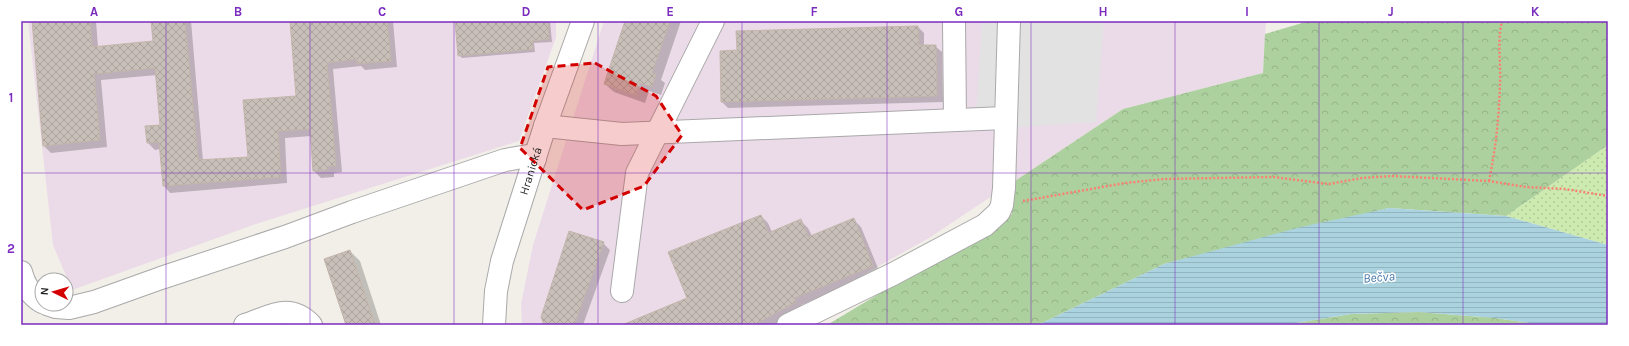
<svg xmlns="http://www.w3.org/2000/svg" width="1629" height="346" font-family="Karla,sans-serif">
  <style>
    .industrial { fill: #ebdbe8 }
    .grass { fill: url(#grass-dots) }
    .forest { fill: url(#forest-crowns) }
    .parking { fill: #e2e2e2 }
    .water { fill: url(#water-rules) }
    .shadow { fill: #0003 }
    .building { fill: url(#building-cross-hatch); stroke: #c4b6ab }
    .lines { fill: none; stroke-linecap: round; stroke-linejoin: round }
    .minor-casing { stroke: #a9a9a9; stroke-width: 24 }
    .path { stroke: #fa8072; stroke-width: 2.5; stroke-dasharray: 2 2; stroke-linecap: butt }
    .minor { stroke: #fff; stroke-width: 22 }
    .marked { fill: #d40000; fill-opacity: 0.2; stroke: #d40000; stroke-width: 3; stroke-dasharray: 8 5; stroke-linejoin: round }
    .grid { fill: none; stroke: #7b2cbf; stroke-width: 1; stroke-opacity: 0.55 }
    .labels { text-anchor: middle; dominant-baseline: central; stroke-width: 3; stroke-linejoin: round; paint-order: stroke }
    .street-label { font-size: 12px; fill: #222; stroke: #fff }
    .water-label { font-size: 13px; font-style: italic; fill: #4a7aab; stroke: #fff }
    .neatline { fill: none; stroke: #7b2cbf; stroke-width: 1.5 }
    .grid-label { font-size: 13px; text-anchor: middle; font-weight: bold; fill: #7b2cbf }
  </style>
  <defs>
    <pattern id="grass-dots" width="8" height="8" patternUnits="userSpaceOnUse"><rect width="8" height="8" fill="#cdebb0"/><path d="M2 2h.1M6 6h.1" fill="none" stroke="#b0c997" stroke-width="1.8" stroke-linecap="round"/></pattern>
    <pattern id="forest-crowns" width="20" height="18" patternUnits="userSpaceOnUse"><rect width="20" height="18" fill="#add19e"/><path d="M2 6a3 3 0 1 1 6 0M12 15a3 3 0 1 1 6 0" fill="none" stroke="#95b388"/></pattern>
    <pattern id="water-rules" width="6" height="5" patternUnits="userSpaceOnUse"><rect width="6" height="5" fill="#aad3df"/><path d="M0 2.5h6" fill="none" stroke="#92b5bf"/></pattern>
    <pattern id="building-cross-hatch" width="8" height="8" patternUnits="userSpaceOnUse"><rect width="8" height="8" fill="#c7bfb8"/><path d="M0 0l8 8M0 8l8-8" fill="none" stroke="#aba49e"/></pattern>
  </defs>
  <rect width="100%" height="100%" fill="#f2efe9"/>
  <path class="industrial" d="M28,21H556V37L519,141L256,224L72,290L53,245Z
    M604,21H1266L1263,73L1123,109L929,238L773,325H522L521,304L533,245Z"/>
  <path class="grass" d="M1608,145V245L1506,216Z"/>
  <path class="forest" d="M1309,21H1608V145L1506,216L1389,208L1164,264L1038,325H827L1012,214L1015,181L1123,109L1263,73L1265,34Z
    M1419,312L1495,318L1542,325H1284L1351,314Z"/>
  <path class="parking" d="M982,21H1104L1096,122L975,130Z"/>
  <path class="water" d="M1389,208L1506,216L1608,245V325H1542L1495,318L1419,312L1351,314L1284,325H1038L1164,264L1301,227Z"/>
  <path class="shadow" d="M33,21H96L98,47L154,42L152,21H191L203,161L249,158L297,97L291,21H393L397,67L365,70L361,66L333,69L342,172L334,173V177L321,178L314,171L311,136L285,138L287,183L170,193L164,186L160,149L155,150L148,143L161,126L157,75L101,80L107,147L51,153L44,146Z
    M456,21H550L552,42L534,43L535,52L462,58L459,55Z
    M626,21H681L661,80L665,83L661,95L649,91L645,103L614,92L605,84Z
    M918,27L924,33V46H935L942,52L943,102L728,108L722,102L738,51Z
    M761,216L768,223L772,232L801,221L808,228L812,236L854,220L861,227L880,273L801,305L802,310L774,325H623L688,299Z
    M603,243L610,250L583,325H545Z
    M350,251L360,261L381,325H347Z"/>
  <path class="building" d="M32,21H90L92,47L153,41L151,21H185L198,160L248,157L243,100L296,96L290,21H387L391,61L357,64V59L327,63L336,166H328V170L313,171L310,129L278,131L281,177L163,186L159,142L147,143L145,126L160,125L155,68L94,74L100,140L43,146Z
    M455,21H548L549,39L532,41L533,49L458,56Z
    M625,21H670L652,73L656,74L652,87L640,83L636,95L604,84Z
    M918,26L919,45H936L937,96L721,102L720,51L737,50L736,31Z
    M761,215L768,233L801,219L808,237L854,218L873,266L794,298L796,302L754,325H622L687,298L668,252Z
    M569,231L604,242L574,325H544L541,317Z
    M350,250L375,325H346L324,259Z"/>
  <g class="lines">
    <defs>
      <g id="minor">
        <path d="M954,21L955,120"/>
        <path d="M545,126L622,134L1005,118"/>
        <path d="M21,272C24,285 31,295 42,302"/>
        <path d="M622,291L637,173L713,21"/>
        <path d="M47,304L56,307L69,308L94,302L161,278L285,237L352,212L505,160L528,156L535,159"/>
        <path d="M245,325C270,317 289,302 311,325"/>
        <path id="s1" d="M494,325L496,291L502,261L545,126L583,21"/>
        <path d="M788,325L893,274L985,225L999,212L1002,205L1004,188L1009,21"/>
      </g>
    </defs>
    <use href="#minor" class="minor-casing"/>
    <path class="path" d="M1489,181C1496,147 1499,117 1500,83C1501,62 1497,41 1502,21
      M1023,201L1125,183L1164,179L1274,177L1329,184L1362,178L1392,176L1489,181L1526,187L1565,189L1608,196"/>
    <use href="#minor" class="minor"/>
  </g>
  <path class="marked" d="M595,63L656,96L682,135L644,186L583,210L520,148L548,67Z"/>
  <path class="grid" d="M166,21V325M310,21V325M454,21V325M598,21V325M742,21V325M887,21V325M1031,21V325M1175,21V325M1319,21V325M1463,21V325M21,173H1608"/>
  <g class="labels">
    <g class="street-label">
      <text stroke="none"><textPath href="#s1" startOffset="159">Hranická</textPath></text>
    </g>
    <g class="water-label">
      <text transform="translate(1379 277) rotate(-5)">Bečva</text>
    </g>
  </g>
  <rect width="1629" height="346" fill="none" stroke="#ffffff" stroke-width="44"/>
  <g transform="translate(54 292) rotate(275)"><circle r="19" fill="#ffffff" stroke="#a7a7a7"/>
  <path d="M0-3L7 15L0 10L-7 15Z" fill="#d40000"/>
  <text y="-6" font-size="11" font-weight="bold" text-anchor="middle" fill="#222222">N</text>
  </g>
  <rect x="22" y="22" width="1585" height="302" class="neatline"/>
  <g class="grid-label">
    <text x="94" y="16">A</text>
    <text x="238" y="16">B</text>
    <text x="382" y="16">C</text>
    <text x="526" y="16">D</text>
    <text x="670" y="16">E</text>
    <text x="814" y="16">F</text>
    <text x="959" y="16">G</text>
    <text x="1103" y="16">H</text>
    <text x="1247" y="16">I</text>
    <text x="1391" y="16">J</text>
    <text x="1535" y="16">K</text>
    <text x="11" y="102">1</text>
    <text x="11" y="253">2</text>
  </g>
</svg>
